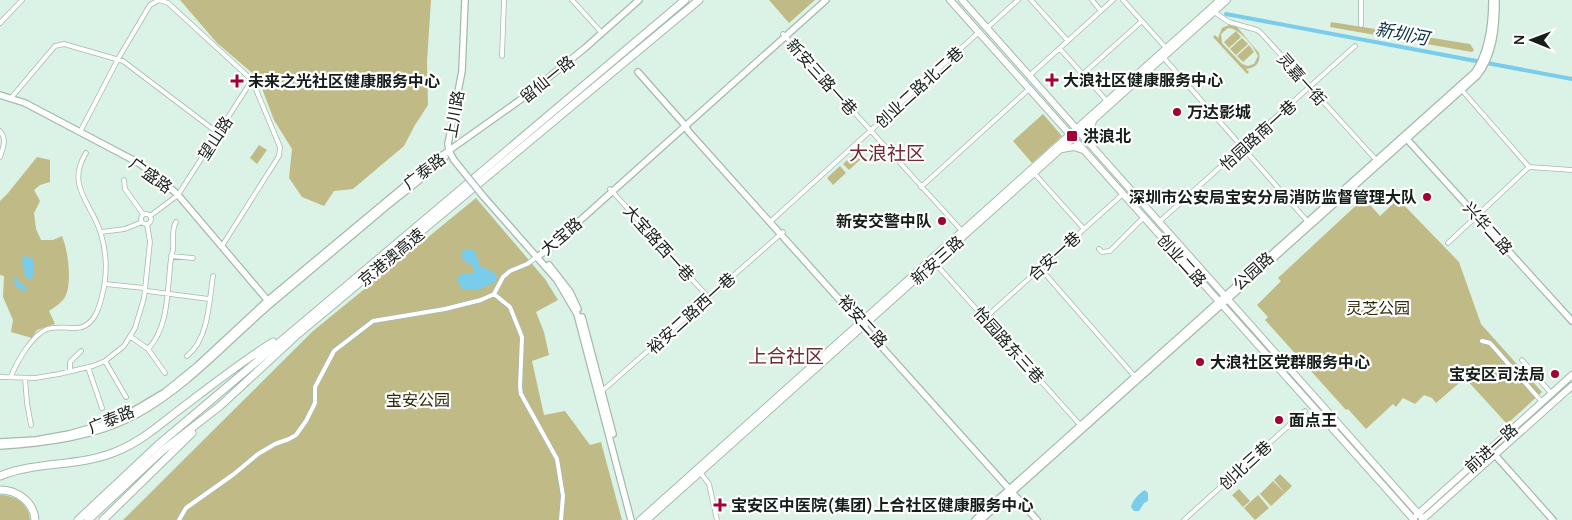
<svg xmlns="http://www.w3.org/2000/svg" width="1572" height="520" font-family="Manrope,'Noto Sans SC',sans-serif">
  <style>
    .green { fill: #c0bb86; fill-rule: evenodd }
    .water { fill: #79cdea }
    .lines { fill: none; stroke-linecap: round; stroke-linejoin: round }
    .canal { stroke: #79cdea; stroke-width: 4 }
    .street-casing { stroke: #a4baaf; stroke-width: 5.5 }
    .secondary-casing { stroke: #a4baaf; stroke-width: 8 }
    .primary-casing { stroke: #a4baaf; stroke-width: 8 }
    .highway-casing { stroke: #a4baaf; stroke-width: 9 }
    .street { stroke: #fff; stroke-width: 4 }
    .secondary { stroke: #fff; stroke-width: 5.5 }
    .primary { stroke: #fff; stroke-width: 6 }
    .highway { stroke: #fff; stroke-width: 7 }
    .secondary-bridge-casing { stroke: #a4baaf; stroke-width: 8; stroke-linecap: butt }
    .secondary-bridge { stroke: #fff; stroke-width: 5.5 }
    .poi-dot { fill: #a10135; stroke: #fff; stroke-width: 2 }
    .labels { text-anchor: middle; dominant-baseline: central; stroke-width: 4.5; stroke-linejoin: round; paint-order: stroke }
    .street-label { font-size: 16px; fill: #161e1a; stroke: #fff }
    .poi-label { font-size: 16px; font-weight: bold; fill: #161e1a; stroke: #fff; text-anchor: start }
    .park-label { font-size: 16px; fill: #2e2a0a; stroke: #fff }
    .water-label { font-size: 18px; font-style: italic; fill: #0a333f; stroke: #fff }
    .quarter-label { font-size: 19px; fill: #712a34; stroke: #fff }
  </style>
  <rect width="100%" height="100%" fill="#dbf2e6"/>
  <path class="green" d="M180,0H431L427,62L428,105L415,125L404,146L353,189L334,191L324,206L302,197L289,178L292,149L274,120L258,78L217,43Z
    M769,0H815L789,23Z
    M1331,22L1470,44L1474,50L1472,52L1330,27Z
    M1229,25L1237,27L1259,53C1261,62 1256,68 1246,69L1249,72L1247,74L1213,37L1215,35L1218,38L1222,28ZM1228,28C1239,28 1254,46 1258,56L1254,64L1248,66L1242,64L1222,43L1221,34Z
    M1236,31L1241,37L1229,48L1224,42Z
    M1242,38L1248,44L1236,55L1230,49Z
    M1249,45L1254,52L1243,62L1237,56Z
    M1043,114L1062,136L1032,163L1013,141Z
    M259,145L267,150L257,164L250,158Z
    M856,152L862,158L849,170L843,164Z
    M37,157L50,160V182L40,185L34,190L40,201L34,213L36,229L41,240H53L62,236C68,250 72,280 66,295C63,302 55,307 49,311L55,324L37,330L32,338L11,332L13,320L3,297L4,276L0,275V201L8,193Z
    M840,166L846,173L833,185L827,178Z
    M476,198L545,279L558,300L536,312L544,332L549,355L532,361L544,415L565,411L590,445L601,442L622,520H123L313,331Z
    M1364,198L1380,216L1398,199L1459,262L1481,324L1542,392L1507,424L1465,378L1436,403L1432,398L1424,395L1415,404L1403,398L1396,407L1393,404L1366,429L1348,409L1346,410L1265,320L1268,317L1257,305L1281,281L1278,278Z
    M1280,474L1292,486L1285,493L1274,480Z
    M1273,481L1285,493L1271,506L1260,494Z
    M1239,489L1250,501L1243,507L1232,495Z
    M0,495C15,495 29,504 30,520H0Z
    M1258,495L1269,508L1255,520L1244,508Z"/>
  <path class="water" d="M470,249L475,251L480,266L495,273L497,277L495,282L480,289L463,290L458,282L457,278L462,274H472L474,272V267L462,259L461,253L464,250Z
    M24,256L34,259V277L30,279L26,278V273H24L22,260Z
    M14,277L17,278L21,284L27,287L25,292L15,286Z
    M1145,490L1148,493V501L1144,503L1139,511H1134L1131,507C1132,501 1140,492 1145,490Z"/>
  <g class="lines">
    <path class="canal" d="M1226,14L1572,79"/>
    <defs>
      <path id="street" d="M572,0L602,33
        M1031,0L1068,41
        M1092,0L1101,11
        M1123,0L1166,48
        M1214,12L1229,22L1257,30L1261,33L1378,162
        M0,23L22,0
        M1361,25V0
        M987,28L1018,0
        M783,34L962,231
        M1060,49L1107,101
        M502,56L504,0
        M1163,57L1308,222
        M1083,74L1142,21
        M1029,76L1113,0
        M1460,88L1529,167L1572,170
        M11,98L55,46L64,44L123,61L218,133
        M0,131C7,139 3,148 0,157
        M80,132L118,59L150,5L159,0L168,3L252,80L280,147L279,156L222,246
        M1034,173L1084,229
        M124,180L125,189L143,214
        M921,187L1029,89
        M610,189L708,297
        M141 219a5 5 0 1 1 10 0a5 5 0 1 1-10 0Z
        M150,216L178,195L252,80
        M770,222L979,32
        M1159,222L1355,46
        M101,232L125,229L142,222
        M1448,243L1529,167
        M1099,249L1102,252L1110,251L1144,217
        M171,256L193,258
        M934,262L1082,427
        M1040,268L1136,378
        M105,284L144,288L147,291L209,299
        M494,294L510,307L522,337L520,387L521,394L557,459L563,496L561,520
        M985,318L1123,194
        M131,337L148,349L165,373
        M1482,341L1490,343L1542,402
        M148,349C168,328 167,295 170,268C170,262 172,255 173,249C174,240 171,230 176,222
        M187,356C209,339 209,301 213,276
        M1522,360L1551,393
        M105,361L126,397
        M88,367L102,408
        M70,371V362L81,351
        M0,377L35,378L59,374L93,366L105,361L124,346L135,328L144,298L150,242L147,224
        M11,377C16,363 32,335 47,329C57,326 67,328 77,328C96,327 101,302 104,287C107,270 106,251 101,234C93,205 65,186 86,153
        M25,378L27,403L31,425
        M601,392L783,232
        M700,472L709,484L717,520
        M179,520L186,508L234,474L258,454L275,444L289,439L296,435L306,421L315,403V387L334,351L373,321L445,309L481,300L494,294L503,277L510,271L527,264L537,257
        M1184,520L1305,411"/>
      <path id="secondary" d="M638,72L683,123L689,132L1037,520
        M0,95L25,103L135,161L155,174L178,195L269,302
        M1405,137L1572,321
        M454,160L449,151L448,144L462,71L465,0
        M483,196L557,280L577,314L631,520
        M537,257L547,250L826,0
        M549,265L570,292L578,309
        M582,317L613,434
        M0,442L36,440L69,434L101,425L133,411L165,392L197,366L268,300L437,159L527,95L585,48L639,0
        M0,446C47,443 94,437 136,415C189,386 228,340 273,302C311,270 349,238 387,206C406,190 428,175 445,157
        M1495,455L1553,520
        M975,520L1475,72C1489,51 1492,24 1492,0
        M981,520L1477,76C1494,55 1496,26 1496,0"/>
      <path id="primary" d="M950,0L1414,520
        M962,0L1424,520
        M1092,145L1090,132L1093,121
        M1062,149L1074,147L1083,150
        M1417,515L1572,375
        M640,520L1220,0
        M647,520L1227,0
        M1422,520L1572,386"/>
      <path id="highway" d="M0,476C37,461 78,467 115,452C138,443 156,428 175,413C207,389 239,363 273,342
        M0,490C17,490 34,502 35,520
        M78,520L158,445L685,0
        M88,520L162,451L220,406L298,334L699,0
        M103,520L192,433"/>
    </defs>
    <use href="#street" class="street-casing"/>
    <use href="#secondary" class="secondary-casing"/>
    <use href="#primary" class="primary-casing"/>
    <use href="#highway" class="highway-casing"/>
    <use href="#street" class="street"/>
    <use href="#secondary" class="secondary"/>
    <use href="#primary" class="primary"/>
    <use href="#highway" class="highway"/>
    <defs>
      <path id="secondary-bridge" d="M454,160L483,196"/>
    </defs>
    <use href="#secondary-bridge" class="secondary-bridge-casing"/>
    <use href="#secondary-bridge" class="secondary-bridge"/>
  </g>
  <g class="poi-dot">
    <path d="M1049.5 72.5h5v5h5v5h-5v5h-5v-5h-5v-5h5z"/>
    <path d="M234.5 73.5h5v5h5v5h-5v5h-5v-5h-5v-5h5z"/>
    <circle cx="1177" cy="112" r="5"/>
    <rect x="1066" y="130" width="12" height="12" rx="2.5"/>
    <circle cx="1427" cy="197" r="5"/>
    <circle cx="942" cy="221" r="5"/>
    <circle cx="1200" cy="362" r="5"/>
    <circle cx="1555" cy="374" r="5"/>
    <circle cx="1279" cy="420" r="5"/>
    <path d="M717.5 497.5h5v5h5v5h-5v5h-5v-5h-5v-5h5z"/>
  </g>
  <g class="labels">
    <g class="street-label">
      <text transform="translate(822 77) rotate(48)">新安三路一巷</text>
      <text transform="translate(547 79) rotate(-39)">留仙一路</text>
      <text transform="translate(1302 79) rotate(48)">灵嘉一街</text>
      <text transform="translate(919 87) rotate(-42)">创业二路北二巷</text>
      <text transform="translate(454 114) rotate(-80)">上川路</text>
      <text transform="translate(1258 135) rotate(-42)">怡园路南一巷</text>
      <text transform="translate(215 138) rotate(-57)">望山路</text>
      <text transform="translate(424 171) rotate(-37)">广泰路</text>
      <text transform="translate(151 175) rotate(36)">广盛路</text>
      <text transform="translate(1488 228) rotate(48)">兴华二路</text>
      <text transform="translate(561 236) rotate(-40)">大宝路</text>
      <text transform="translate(659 243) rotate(48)">大宝路西一巷</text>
      <text transform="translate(1054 256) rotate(-42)">合安一巷</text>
      <text transform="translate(391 257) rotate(-40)">京港澳高速</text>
      <text transform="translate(937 260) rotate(-42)">新安三路</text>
      <text transform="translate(1182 260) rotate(48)">创业二路</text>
      <text transform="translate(1253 271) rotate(-42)">公园路</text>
      <text transform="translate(691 313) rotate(-42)">裕安二路西一巷</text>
      <text transform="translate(863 321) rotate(48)">裕安二路</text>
      <text transform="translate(1009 345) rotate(48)">怡园路东三巷</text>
      <text transform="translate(111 419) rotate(-22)">广泰路</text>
      <text transform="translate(1491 448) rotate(-42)">前进一路</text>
      <text transform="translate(1245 465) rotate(-42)">创北三巷</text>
    </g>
    <g class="poi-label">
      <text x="1063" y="80">大浪社区健康服务中心</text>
      <text x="248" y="81">未来之光社区健康服务中心</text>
      <text x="1187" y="112">万达影城</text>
      <text x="1083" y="136">洪浪北</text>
      <text x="1417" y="197" text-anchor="end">深圳市公安局宝安分局消防监督管理大队</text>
      <text x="932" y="221" text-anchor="end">新安交警中队</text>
      <text x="1210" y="362">大浪社区党群服务中心</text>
      <text x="1545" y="374" text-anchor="end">宝安区司法局</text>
      <text x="1289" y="420">面点王</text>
      <text x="731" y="505">宝安区中医院(集团)上合社区健康服务中心</text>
    </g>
    <g class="park-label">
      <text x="1378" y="308">灵芝公园</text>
      <text x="418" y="400">宝安公园</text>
    </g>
    <g class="water-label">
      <text transform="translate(1402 33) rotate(11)">新圳河</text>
    </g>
    <g class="quarter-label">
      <text x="887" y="153">大浪社区</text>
      <text x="786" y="356">上合社区</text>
    </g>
  </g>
  <g transform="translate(1532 40) rotate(271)" stroke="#ffffff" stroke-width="4" paint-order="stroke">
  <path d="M0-4L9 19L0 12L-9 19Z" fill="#161e1a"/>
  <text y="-8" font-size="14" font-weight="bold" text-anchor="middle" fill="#161e1a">N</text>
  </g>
</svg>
